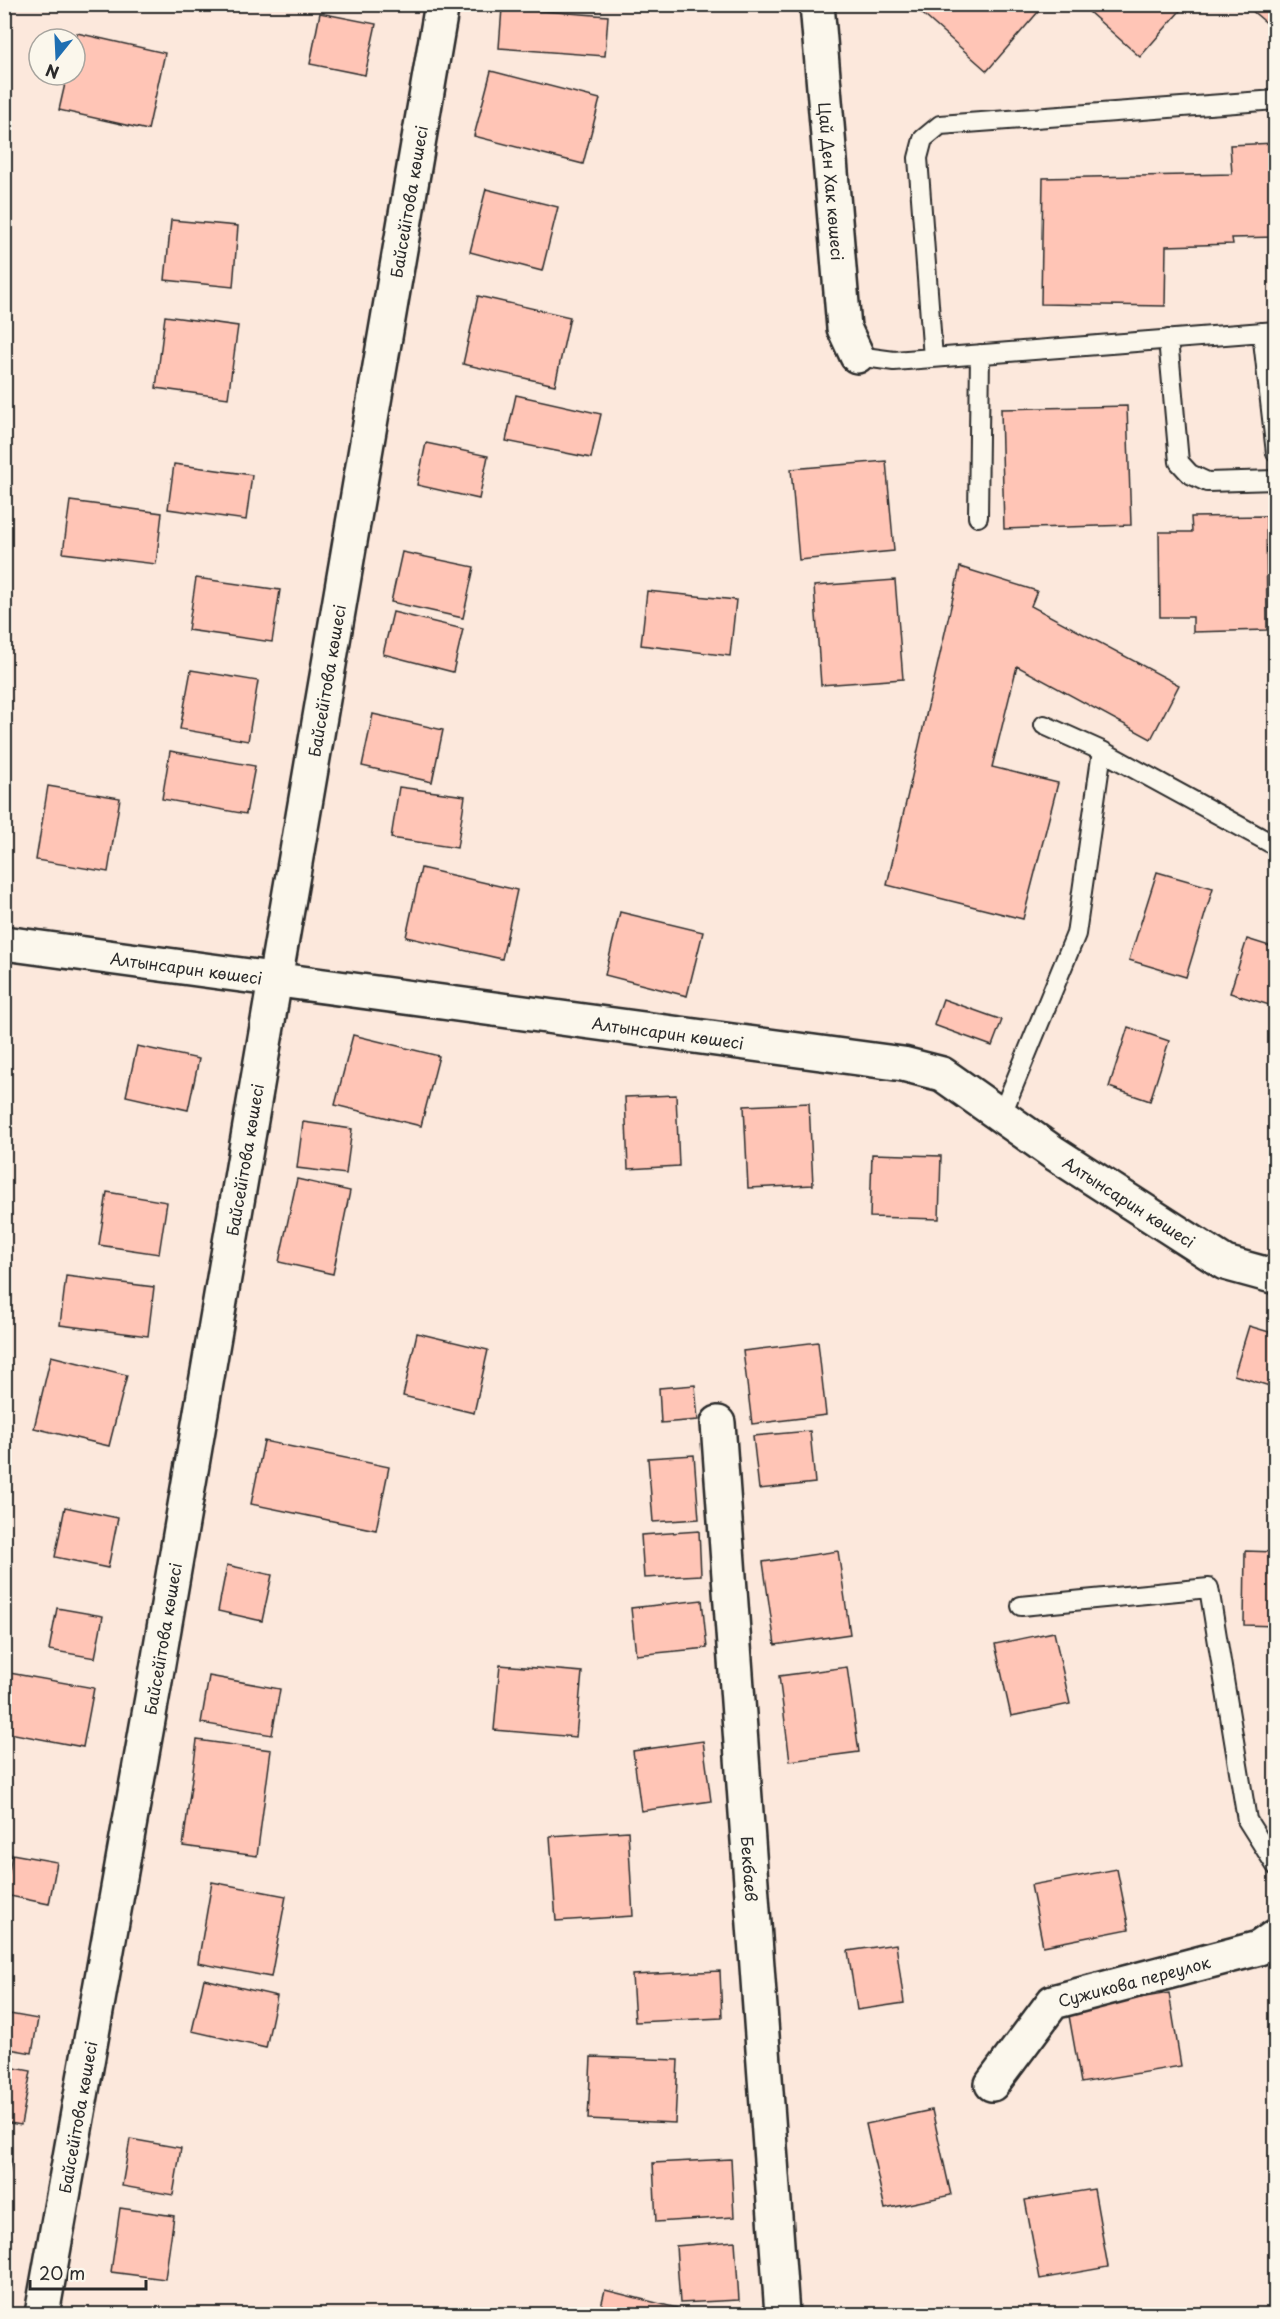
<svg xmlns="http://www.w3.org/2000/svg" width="1280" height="2319" font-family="'Playpen Sans',sans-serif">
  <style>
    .building { fill: #ffc5b6; stroke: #2b2b2b; stroke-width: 1.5 }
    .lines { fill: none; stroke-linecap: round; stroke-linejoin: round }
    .lane-casing { stroke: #2b2b2b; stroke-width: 22 }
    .street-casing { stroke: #2b2b2b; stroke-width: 38 }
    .lane { stroke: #fbf7ec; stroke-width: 18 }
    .street { stroke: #fbf7ec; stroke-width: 33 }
    .labels { text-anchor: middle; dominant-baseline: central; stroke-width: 4.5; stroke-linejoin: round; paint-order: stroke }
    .street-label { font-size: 16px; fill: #2b2b2b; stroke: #fbf7ec }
  </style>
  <rect width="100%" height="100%" fill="#fce8dc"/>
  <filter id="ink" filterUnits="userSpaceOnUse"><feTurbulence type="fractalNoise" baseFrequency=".0167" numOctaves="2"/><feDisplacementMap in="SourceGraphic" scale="12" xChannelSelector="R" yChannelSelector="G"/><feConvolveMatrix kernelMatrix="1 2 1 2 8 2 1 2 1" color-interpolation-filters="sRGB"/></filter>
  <g filter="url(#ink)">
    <path class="building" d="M921,4H1045L987,71L917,9Z
      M1080,4H1186L1140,57Z
      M1244,4H1276V31Z
      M502,8L608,16L605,56L499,48Z
      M320,13L376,24L365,75L310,64Z
      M77,33L165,53L148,130L59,110L67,75H75Z
      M491,71L600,99L583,164L474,136Z
      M1276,143V237L1232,238L1233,244L1166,246L1165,306L1041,304L1043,178L1232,174L1230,145Z
      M486,189L558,207L542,271L470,252Z
      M171,220L238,226L233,287L165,280Z
      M478,296L570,317L555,385L463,364Z
      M165,316L238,326L228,398L156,388Z
      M516,395L601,414L591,458L506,441Z
      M1127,406L1131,525L1004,529L1001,409Z
      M426,443L488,456L479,499L417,485Z
      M886,461L894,551L799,560L791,469Z
      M174,464L252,475L246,520L168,509Z
      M70,501L162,513L156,564L63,553Z
      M1266,516L1267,630L1193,632V617H1160L1159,532H1192L1191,517Z
      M402,552L474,567L463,618L391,602Z
      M960,567L1037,591L1031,606L1179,685L1151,739L1017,666L992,767L1058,783L1023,919L887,885Z
      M196,578L280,590L272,642L188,630Z
      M895,580L903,679L821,685L814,586Z
      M647,591L736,600L730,656L641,645Z
      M393,612L463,629L453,672L383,654Z
      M191,670L258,681L248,741L180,729Z
      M373,714L443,730L432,782L362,766Z
      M170,751L255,766L246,814L162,799Z
      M48,786L120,798L108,872L36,860Z
      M399,787L465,796L457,848L391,838Z
      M421,868L517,890L502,959L406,937Z
      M1157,872L1213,888L1186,977L1129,960Z
      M620,912L703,932L687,996L605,975Z
      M1247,939L1276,948V1007L1230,993Z
      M943,999L1002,1020L992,1046L934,1025Z
      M1128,1027L1169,1041L1150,1101L1109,1087Z
      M353,1035L439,1056L421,1126L335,1105Z
      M137,1046L199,1059L188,1110L126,1096Z
      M676,1095L679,1166L628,1169L625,1097Z
      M809,1103L813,1185L748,1188L744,1106Z
      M303,1122L352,1129L346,1174L297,1168Z
      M872,1154L941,1156L939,1219L870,1217Z
      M297,1179L350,1191L333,1274L279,1262Z
      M107,1192L167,1202L159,1254L99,1245Z
      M66,1276L154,1287L148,1336L60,1325Z
      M1249,1326L1276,1334V1388L1234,1375Z
      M417,1333L488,1350L474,1413L403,1396Z
      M818,1342L826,1415L752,1424L743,1351Z
      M51,1356L127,1375L109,1446L34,1428Z
      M695,1385L698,1420L661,1423L659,1388Z
      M810,1431L815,1483L759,1489L753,1436Z
      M264,1441L389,1467L376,1530L251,1504Z
      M694,1455L699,1519L653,1522L648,1458Z
      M65,1507L118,1518L108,1568L55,1557Z
      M699,1531L701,1575L644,1578L641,1535Z
      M838,1551L850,1634L775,1645L763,1562Z
      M1245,1551L1276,1552V1626L1244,1625Z
      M227,1565L272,1575L262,1621L218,1611Z
      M702,1600L707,1648L636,1655L631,1608Z
      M57,1608L103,1616L95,1658L49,1650Z
      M1054,1632L1070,1704L1011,1716L995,1644Z
      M500,1665L582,1672L576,1737L494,1730Z
      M847,1667L859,1752L790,1761L779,1676Z
      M4,1672L94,1688L83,1747L4,1732Z
      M209,1676L280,1689L272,1735L201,1723Z
      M197,1740L271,1750L257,1856L183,1846Z
      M703,1741L711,1801L641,1811L633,1751Z
      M628,1831L633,1916L556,1921L550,1836Z
      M12,1854L57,1862L49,1904L5,1895Z
      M1117,1869L1129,1929L1043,1946L1031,1885Z
      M212,1882L286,1896L271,1977L198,1963Z
      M896,1944L904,2003L857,2010L848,1951Z
      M720,1971L722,2018L635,2022L632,1975Z
      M204,1979L277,1996L266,2048L192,2031Z
      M1169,1993L1181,2066L1081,2083L1068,2010Z
      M4,2013L38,2019L32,2053L4,2048Z
      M591,2057L678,2060L675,2123L588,2119Z
      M4,2066L31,2071L21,2125L4,2122Z
      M932,2110L951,2195L885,2209L866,2124Z
      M130,2139L181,2148L173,2195L122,2186Z
      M4,2158L11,2159L4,2199Z
      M731,2159L734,2217L656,2222L653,2163Z
      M1094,2189L1108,2267L1040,2279L1025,2200Z
      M120,2208L174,2216L165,2279L111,2272Z
      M735,2241L739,2300L680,2303L676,2246Z
      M605,2290L677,2308L676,2314H599Z"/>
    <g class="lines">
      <defs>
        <path id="lane" d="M1262,332L1276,453
          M1168,339L1179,462L1190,474L1207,482L1276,480
          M857,356L894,361L1276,331
          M933,358L918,158L923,139L940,125L1276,100
          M978,517L980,354
          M1102,751L1276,846
          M1001,1116L1076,934L1102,751L1044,725
          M1021,1606L1209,1588L1247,1820L1276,1866"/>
        <g id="street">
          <path id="s1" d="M817,4L844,328L857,356"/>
          <path id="s2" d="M4,943L903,1064L942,1074L1054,1153L1225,1263L1276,1277"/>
          <path id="s3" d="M718,1423L782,2314"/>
          <path id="s4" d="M992,2084L1053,2002L1259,1948L1276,1936"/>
          <path id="s5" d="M42,2314L155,1681L442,4"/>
        </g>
      </defs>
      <use href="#lane" class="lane-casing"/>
      <use href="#street" class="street-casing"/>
      <use href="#lane" class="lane"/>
      <use href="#street" class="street"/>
    </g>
  </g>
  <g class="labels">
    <g class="street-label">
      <text stroke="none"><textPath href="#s1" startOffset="178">Цай Ден Хак көшесі</textPath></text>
      <text stroke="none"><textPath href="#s5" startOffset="2144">Байсейітова көшесі</textPath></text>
      <text stroke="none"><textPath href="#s5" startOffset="1658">Байсейітова көшесі</textPath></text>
      <text stroke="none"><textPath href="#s2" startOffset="184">Алтынсарин көшесі</textPath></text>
      <text stroke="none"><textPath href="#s2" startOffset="670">Алтынсарин көшесі</textPath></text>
      <text stroke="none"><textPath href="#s5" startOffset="1172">Байсейітова көшесі</textPath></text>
      <text stroke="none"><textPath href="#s2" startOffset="1174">Алтынсарин көшесі</textPath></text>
      <text stroke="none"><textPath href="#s5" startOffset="686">Байсейітова көшесі</textPath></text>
      <text stroke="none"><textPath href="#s3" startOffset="447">Бекбаев</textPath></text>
      <text stroke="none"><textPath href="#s4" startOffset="186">Сужикова переулок</textPath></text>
      <text stroke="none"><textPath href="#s5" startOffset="200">Байсейітова көшесі</textPath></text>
    </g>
  </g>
  <rect width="1280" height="2319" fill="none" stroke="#fbf7ec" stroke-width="24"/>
  <rect x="12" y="12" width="1256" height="2295" fill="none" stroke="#2b2b2b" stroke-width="2" filter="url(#ink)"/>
  <g transform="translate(57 57) rotate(198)"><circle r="28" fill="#fbf7ec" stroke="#a8a59f" stroke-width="1.5"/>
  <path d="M0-4.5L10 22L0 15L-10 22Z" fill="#1f6fb2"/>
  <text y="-9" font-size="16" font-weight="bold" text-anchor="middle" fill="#2b2b2b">N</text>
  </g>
  <path d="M30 2280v9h116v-9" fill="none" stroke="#2b2b2b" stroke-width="3"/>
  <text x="39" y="2280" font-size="18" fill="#2b2b2b" stroke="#fbf7ec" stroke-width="4.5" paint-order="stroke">20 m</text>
</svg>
